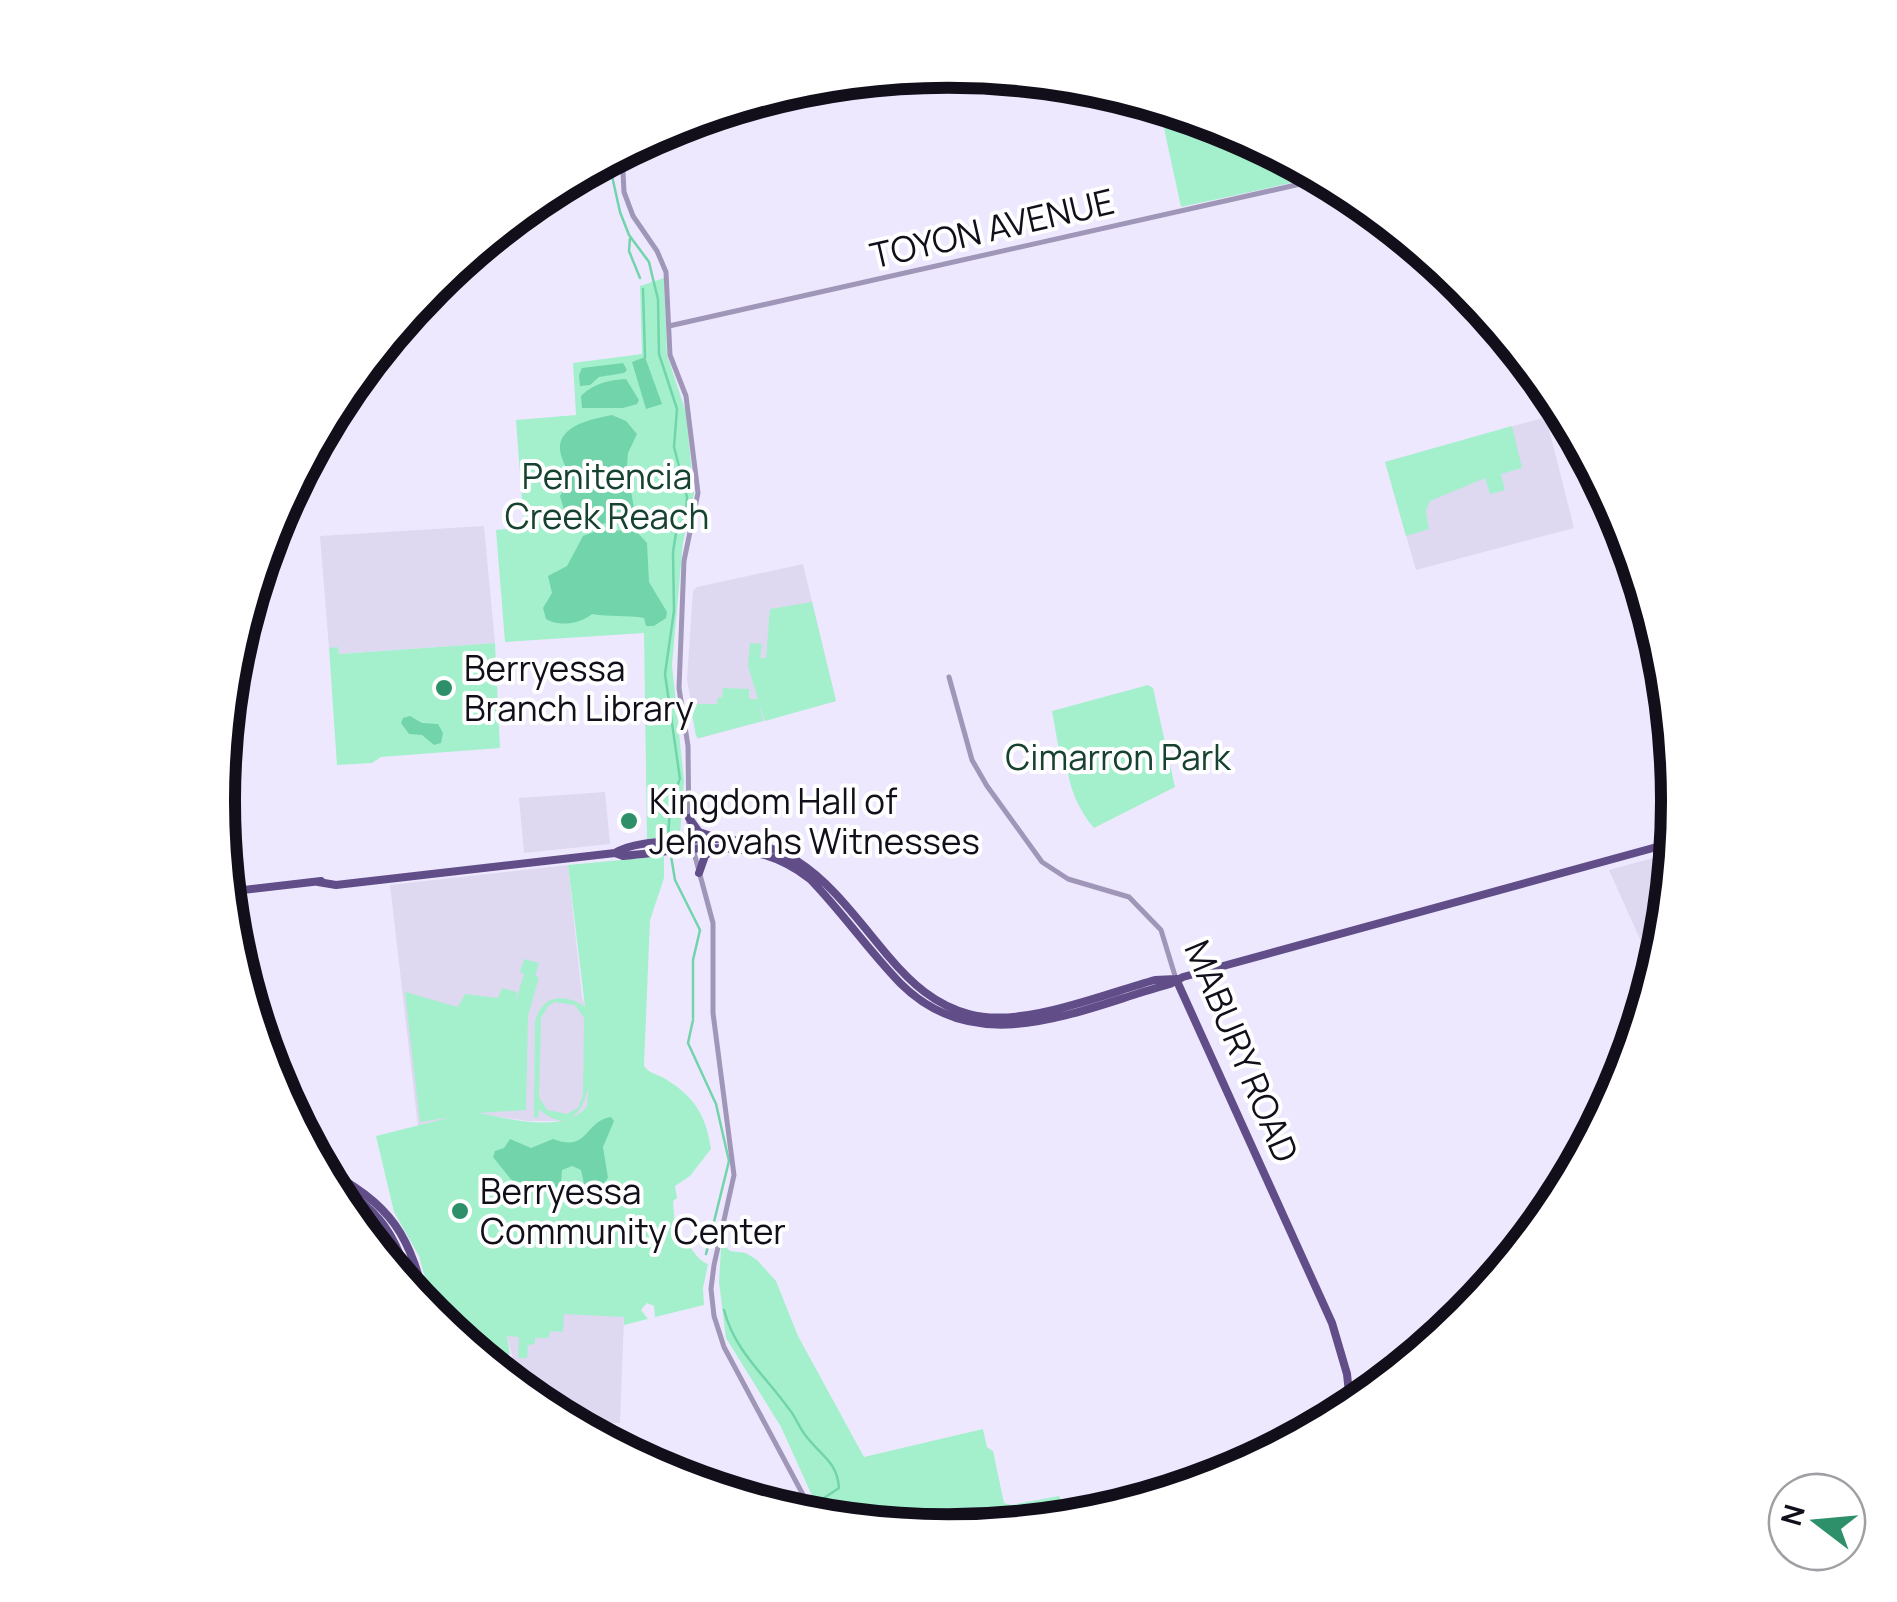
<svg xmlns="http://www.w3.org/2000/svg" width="1897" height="1602" font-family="Manrope,sans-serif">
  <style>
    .built { fill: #ded8f1 }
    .green { fill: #a4f0cd; fill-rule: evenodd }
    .water { fill: #72d4aa }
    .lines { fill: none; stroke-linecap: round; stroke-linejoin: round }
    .stream { stroke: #72d4aa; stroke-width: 2.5 }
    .minor { stroke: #9f96b8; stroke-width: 5 }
    .major { stroke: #614e89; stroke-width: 8 }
    .poi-dot { fill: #2d906b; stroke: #fff; stroke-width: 4 }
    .labels { text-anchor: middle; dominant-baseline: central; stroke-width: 8; stroke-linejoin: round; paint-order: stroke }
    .street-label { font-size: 35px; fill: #120f1b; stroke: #fff }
    .park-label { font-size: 35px; fill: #174231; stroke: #fff }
    .poi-label { font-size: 35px; fill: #120f1b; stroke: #fff; text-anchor: start }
    .rim { fill: none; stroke: #120f1b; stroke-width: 12 }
  </style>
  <rect width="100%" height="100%" fill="#eee8fe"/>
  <path class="built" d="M1546,417L1574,528L1416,570L1385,462Z
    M484,526L495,643L339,654L338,648H329L320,536Z
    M803,564L836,701L697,739L687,679L693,591L697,587Z
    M605,792L610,844L524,853L519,798Z
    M1657,857L1669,903L1666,941L1643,946L1609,870Z
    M568,865L582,997L586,1008L591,1084L587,1106L575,1118L565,1121H528L471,1113L418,1127L390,885Z
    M626,1265L620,1423L568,1422L542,1408L521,1391L501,1313Z"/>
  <path class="green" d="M1159,105L1229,126L1323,176L1181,207Z
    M664,278L667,355L686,412L694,494L683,542L672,665L684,781L680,835L647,839L644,633L505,642L496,530L524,527L516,420L576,415L573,363L642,354L640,286Z
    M1512,426L1522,468L1501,474L1505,490L1490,494L1485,478L1430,501L1426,511L1429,529L1406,536L1385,462Z
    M812,602L836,701L765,721L759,703L763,721L699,738L696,736L690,704H717L718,698L722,697L723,688L749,689V699H758L748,666L750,643L762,644L760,658H766L770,609Z
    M495,643L500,748L381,757L372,763L337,765L329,648L338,647L339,654Z
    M1148,685L1153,688L1175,787L1094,828C1076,807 1067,782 1066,755L1059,750L1052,711Z
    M664,856V878L650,920L644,1066C650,1074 655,1073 664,1078C694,1096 706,1115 711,1149L690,1176L675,1186L677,1198L673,1201L675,1228C687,1238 694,1259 708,1264L703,1288L704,1305L655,1317L654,1306L647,1303L641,1310L648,1319L624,1325V1317L564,1314L563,1332L551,1331L548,1338H535V1344L528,1345L527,1358H518L519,1337L507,1336L510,1354L484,1361L437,1322L419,1256L394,1212L376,1136L452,1117L420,1122L405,992L458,1007L465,994L498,998L502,988L517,992L515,1004L524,974L520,972L524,959L539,963L535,976L539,977L528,1016L526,1110L478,1113C509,1118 565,1135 587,1106L589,1084C584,1111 568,1135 539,1109L538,1118L534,1117L535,1022C541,994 566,993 585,1007L568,865ZM555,1002L575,1005L584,1018L583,1095L578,1108L567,1114L547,1110L539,1097L541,1018L549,1005Z
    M725,1246L730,1251L746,1253L757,1260L776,1281L798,1336L864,1457L983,1429L987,1447L993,1451L1004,1503L1011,1505L1059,1496L1072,1520L948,1532L823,1520L781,1427L726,1338L719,1282L721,1248Z"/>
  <path class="water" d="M645,357L662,404L646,409L632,362Z
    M623,363L627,370L624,373L599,377L590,385L580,386L579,375L582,368Z
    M626,379L639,400L637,404L623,408H582L581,396C594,383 609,380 626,379Z
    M612,415L626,421L637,434L628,453L627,467L635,514L625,522L562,527L558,520L564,510L560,496L571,478C568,470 563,463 561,455C553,426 592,419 612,415Z
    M635,530L647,543L649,582L667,612L666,618L654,626H646L644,618C627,615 609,617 592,614C580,624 559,627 546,619L543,608L552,593L548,576L567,566L583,536L596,531Z
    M410,716L422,723L438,724L443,733L441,743L434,745L422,735L409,734L401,723L403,718Z
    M611,1117L614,1121L603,1147L608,1178L601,1186L584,1184L581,1170L572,1166L562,1170L561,1183L557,1187C541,1187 529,1180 513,1182L493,1157L495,1151L504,1148L510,1139L531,1148L553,1139C589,1153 584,1121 611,1117Z"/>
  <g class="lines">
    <path class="stream" d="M608,158L620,212L629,235L649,262L653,279L658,299L659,354L677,409L674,447L687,497L686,514L676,533L673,552L674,611L665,674L680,779
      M630,238L629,251L640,278
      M643,289L645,357
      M668,838L670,808L679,781
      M671,856L675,880L700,930L693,960V1018
      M693,1020L688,1043L716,1104L729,1161L706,1254
      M724,1310C735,1352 765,1375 789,1409C796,1417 799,1428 806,1436C821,1456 837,1461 839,1488L821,1500L830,1520"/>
    <path class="minor" d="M628,147L623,172L624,192L633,216L657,251L666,272L670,355L686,396L698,493L684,561L679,688L688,746L689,834L713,923V1013L734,1175L714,1265L711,1289L714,1316L724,1347L816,1519
      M669,326L1327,178
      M949,677L972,760L987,786L1042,862L1068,879L1129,897L1161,930L1176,979"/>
    <path class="major" d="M689,818L699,832L711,836
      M615,853C634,841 668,842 690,840C797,831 827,883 889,957C911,983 935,1005 969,1014C1021,1029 1103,994 1155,980L1176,979
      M699,873L705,856L714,848
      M318,882L336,885L615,853L623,856C692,850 751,833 810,879C842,912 869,951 901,984C980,1062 1081,1008 1170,984L1183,977L1675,842
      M226,892L321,881
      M1176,979L1332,1323L1347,1374L1351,1411
      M318,1165C395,1207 409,1232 429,1315
      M325,1178C380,1208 398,1235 413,1295"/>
  </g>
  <g class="poi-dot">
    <circle cx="444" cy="688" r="10"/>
    <circle cx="629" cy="821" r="10"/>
    <circle cx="460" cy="1211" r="10"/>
  </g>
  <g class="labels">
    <g class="street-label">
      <text transform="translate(992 228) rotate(-13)">TOYON AVENUE</text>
      <text transform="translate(1242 1051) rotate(67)">MABURY ROAD</text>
    </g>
    <g class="park-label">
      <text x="607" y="476">Penitencia<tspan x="607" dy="40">Creek Reach</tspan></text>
      <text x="1118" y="757">Cimarron Park</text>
    </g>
    <g class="poi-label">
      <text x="464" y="668">Berryessa<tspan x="464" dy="40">Branch Library</tspan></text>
      <text x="649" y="801">Kingdom Hall of<tspan x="649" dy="40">Jehovahs Witnesses</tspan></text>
      <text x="480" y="1191">Berryessa<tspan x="480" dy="40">Community Center</tspan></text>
    </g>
  </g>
  <path d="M0 0H1897V1602H0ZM235 801a713 713 0 1 1 1426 0a713 713 0 1 1-1426 0Z" fill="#fff" fill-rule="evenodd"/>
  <path class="rim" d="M235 801a713 713 0 1 1 1426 0a713 713 0 1 1-1426 0Z"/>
  <g transform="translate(1817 1522) rotate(286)"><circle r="48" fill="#ffffff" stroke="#a09fa4" stroke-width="2.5"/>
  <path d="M0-8L18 38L0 25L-18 38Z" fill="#2d906b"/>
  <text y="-15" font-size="28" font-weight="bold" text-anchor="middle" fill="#120f1b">N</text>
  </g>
</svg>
